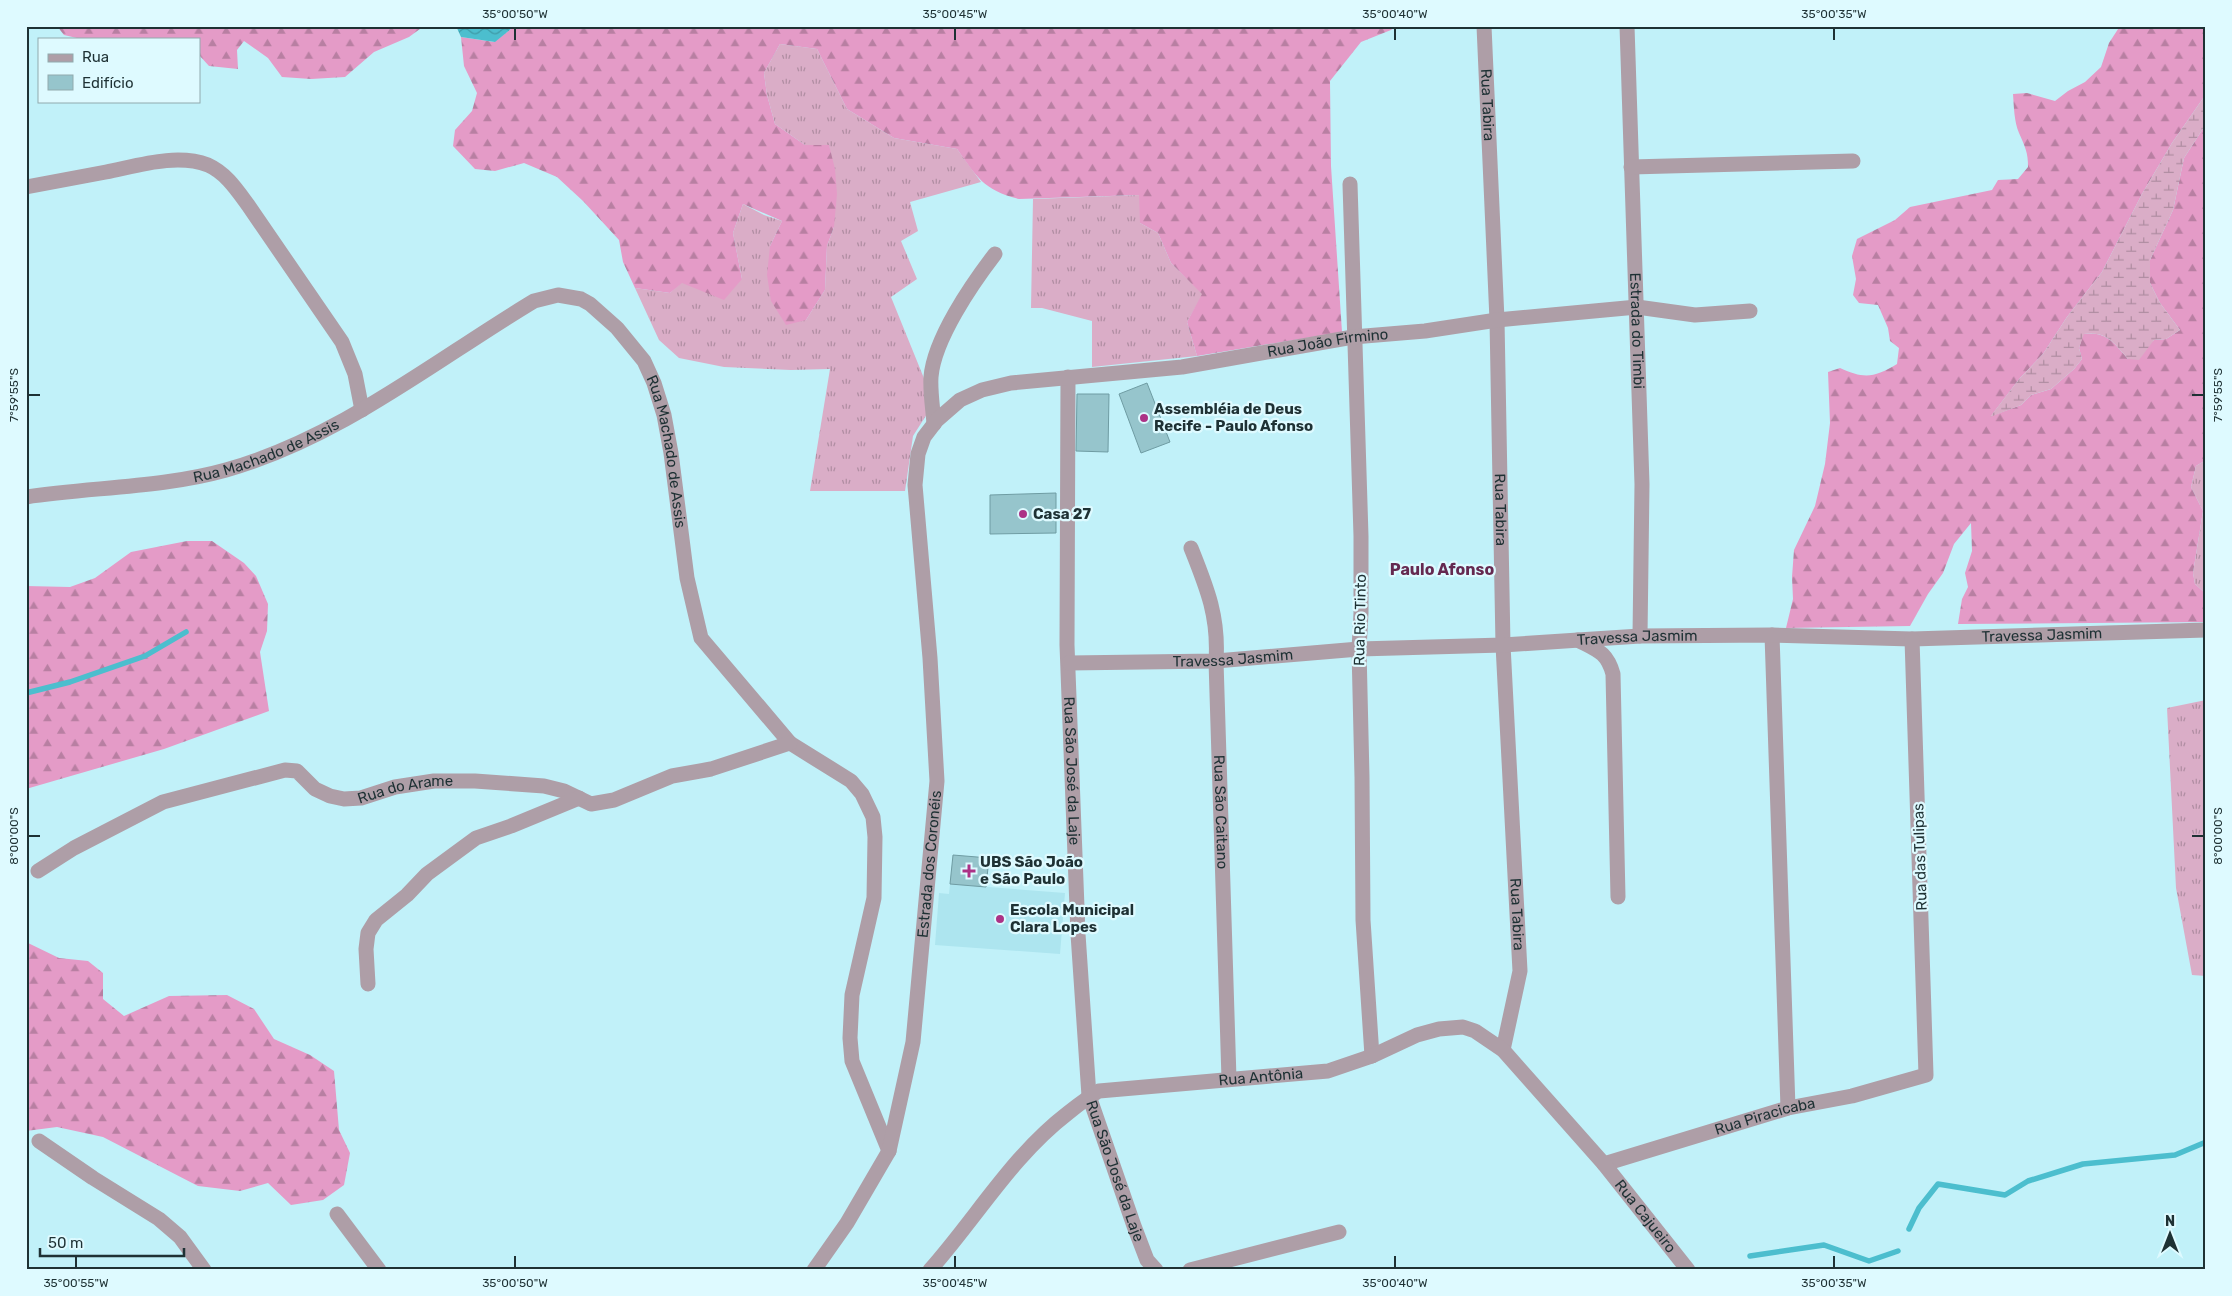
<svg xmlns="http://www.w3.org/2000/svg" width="2232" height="1296" font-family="Rubik,sans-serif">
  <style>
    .built { fill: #ade5ef }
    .grass { fill: url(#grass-tufts) }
    .forest { fill: url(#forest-firs) }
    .wetland { fill: url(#wetland-marsh) }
    .water { fill: url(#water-waves) }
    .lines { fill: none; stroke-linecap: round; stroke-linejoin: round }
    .stream { stroke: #4cbece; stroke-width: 5.5 }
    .building { fill: #96c5cc; stroke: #6f9ca3 }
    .minor { stroke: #ae9ea7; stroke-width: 15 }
    .ticks { fill: none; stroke: #1e3134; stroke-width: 2 }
    .poi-dot { fill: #ac3286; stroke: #defaff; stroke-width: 2 }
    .labels { text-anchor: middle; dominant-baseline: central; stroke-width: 4.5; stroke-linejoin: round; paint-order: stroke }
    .street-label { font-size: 15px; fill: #1e3134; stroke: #defaff }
    .poi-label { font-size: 15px; font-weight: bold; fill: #1e3134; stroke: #defaff; text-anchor: start }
    .neighbourhood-label { font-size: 16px; font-weight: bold; fill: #652950; stroke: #defaff }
    .neatline { fill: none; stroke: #1e3134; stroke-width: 2 }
    .ticks-label { font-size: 12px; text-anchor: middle; fill: #1e3134 }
  </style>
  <defs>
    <pattern id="grass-tufts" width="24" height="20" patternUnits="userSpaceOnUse" patternTransform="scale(1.25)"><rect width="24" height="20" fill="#daadc7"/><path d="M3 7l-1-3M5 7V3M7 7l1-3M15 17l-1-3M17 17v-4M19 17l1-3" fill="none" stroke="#b08da2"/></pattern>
    <pattern id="forest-firs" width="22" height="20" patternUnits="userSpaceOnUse" patternTransform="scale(1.25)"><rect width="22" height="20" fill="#e49bc7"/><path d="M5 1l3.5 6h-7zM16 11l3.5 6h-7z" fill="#b87fa2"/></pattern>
    <pattern id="wetland-marsh" width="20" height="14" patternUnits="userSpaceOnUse" patternTransform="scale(1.25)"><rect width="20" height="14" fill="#daadc7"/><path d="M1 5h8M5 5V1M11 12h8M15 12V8" fill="none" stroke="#b08da2"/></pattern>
    <pattern id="water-waves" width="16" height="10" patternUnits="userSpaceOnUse" patternTransform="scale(1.25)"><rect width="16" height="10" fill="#4cbece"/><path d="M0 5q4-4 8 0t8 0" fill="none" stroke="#3f9ba8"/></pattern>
  </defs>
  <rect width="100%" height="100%" fill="#c1f1f9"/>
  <path class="built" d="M950,884L1065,893L1060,954L935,945L939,893L949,894Z"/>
  <path class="grass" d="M780,44L817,49L847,109L894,138L957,149L981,182L910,202L918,231L901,241L917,279L891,297L934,403L913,436L905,491H810L830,369L791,370L724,367L679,358L659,340L635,288L670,293L682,282L742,279L733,233L743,204L764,215L782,221L770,246L806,320L825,290L827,246L834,227L829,145H805L775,124L767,95L764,73Z
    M1140,195V223L1158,233L1171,263L1203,294L1187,322L1197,356L1092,367V321L1042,308H1031L1033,199Z
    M2206,460V594L2195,584L2193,573L2203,511L2191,487L2196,466Z
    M2206,700V976L2192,975L2176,888L2167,708Z"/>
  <path class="forest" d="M57,26H424L409,37L374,52L345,77L311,79L282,77L268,58L244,41L237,50L238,69L209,66L199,55V39H81L64,35Z
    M511,26H1396L1391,30L1361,42L1330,81L1331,166L1342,332L1197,356L1187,322L1202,294L1171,263L1158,233L1140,223L1139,195L1019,199C983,190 977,177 957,149L894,138L847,109L817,49L780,44L764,73L767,95L775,124L805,145H829L835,169L837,194L834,227L827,246L825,290L806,320L786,325L771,301L767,275L770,246L782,221L743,204L733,233L742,279L724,300L682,283L670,293L635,288L623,262L619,240L583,201L557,177L524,163L495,171L475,169L453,146L455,130L472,111L477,93L464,66L461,37L494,42L511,29Z
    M2120,26H2206V94L2172,143L2142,194L2102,272L2067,317L2043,354L2020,378L1991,416L2021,405L2031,395L2051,389L2074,369L2082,359L2079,348L2083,334C2107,331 2114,343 2128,359L2154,340L2166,339L2180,330L2160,303L2150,283V260L2173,210L2184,158L2206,124V460L2196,466L2191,487L2203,511L2193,573L2195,584L2206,594V622L1958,624L1962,599L1968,587L1965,573L1972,551L1971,523L1954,544L1943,573L1928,594L1910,626L1786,628L1793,599L1792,577L1794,550L1815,506L1825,464L1830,423L1828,372L1840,368C1864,379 1874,378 1897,364L1899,348L1890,341L1888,328L1878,305L1859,303L1853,295L1856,279L1852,256L1857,239L1895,220L1910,207L1992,190L1998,180L2018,179L2028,167C2028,152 2025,147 2019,133C2014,121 2014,107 2013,94L2027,93L2055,101L2068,91L2085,82L2101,67L2109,43Z
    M187,541H212L244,563L256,576L268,604L267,631L260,652L269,711L164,749L26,789V586L70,587L95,578L131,552Z
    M26,942L59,958L88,961L103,973V999L124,1016L169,996L227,995L254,1009L274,1039L310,1055L334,1071L339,1130L350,1153L344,1185L323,1200L291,1205L268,1183L240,1191L198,1186L103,1137L57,1127L26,1131Z"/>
  <path class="wetland" d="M2206,94V124L2184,158L2173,210L2150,260V283L2160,303L2180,330L2166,339L2154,340L2139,360L2128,359C2114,343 2107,331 2084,334L2079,348L2082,359L2074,369L2051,389L2031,395L2021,405L1990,417L2020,378L2043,354L2067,317L2102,272L2142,194L2172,143Z"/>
  <path class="water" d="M456,26H511L512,28L495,42L461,37Z"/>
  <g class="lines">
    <path class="stream" d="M26,693L70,682L145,656L186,632
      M1909,1229L1919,1208L1938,1184L2005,1195L2028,1181L2083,1164L2175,1155L2206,1142
      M1750,1256L1824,1245L1869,1261L1898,1251"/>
  </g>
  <path class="building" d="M1147,383L1170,442L1141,453L1119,394Z
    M1077,394H1109L1108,452L1076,451Z
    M1056,493V533L990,534V495Z
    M953,855L989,858L986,887L950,884Z"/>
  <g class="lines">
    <g class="minor">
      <path id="s1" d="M1484,26L1497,320L1503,645L1520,971L1503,1050"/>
      <path id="s2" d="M1627,26L1642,484L1640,636"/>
      <path d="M1631,167L1853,161"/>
      <path d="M1350,184L1361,536V613L1359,649L1362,777L1363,920L1372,1056"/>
      <path d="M26,187C53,182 79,177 106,172C137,166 176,153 208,165C226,173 237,190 248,205L342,342L355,374L362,410"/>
      <path id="s3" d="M1068,377L1067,645L1078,934L1089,1096L1134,1226L1147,1260L1156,1270"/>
      <path d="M934,424C933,409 930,392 931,377C934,339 972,284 995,254"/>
      <path id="s4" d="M26,497C91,487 162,488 226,470C340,438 434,361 534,301L558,295L581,299L590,304L617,328L644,361L654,383L664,415L671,453L687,578L701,638L790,743L851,781L862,794L873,817L875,837L874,898L852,995L850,1038L852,1061L889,1151"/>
      <path id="s5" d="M1191,548C1207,588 1219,617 1216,661L1229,1079"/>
      <path d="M1772,635L1788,1108"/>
      <path d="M1578,640C1597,650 1607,652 1613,674L1618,897"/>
      <path id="s6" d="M1069,663L1216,661L1359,649L1503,645L1640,636L1772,635L1912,639L2206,630"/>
      <path id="s7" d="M38,871L74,848L163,802L285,770L297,771L315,789L330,796L344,799L361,798L395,787L434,781H475L544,786L564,791L591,804L614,800L672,776L711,769L790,743"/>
      <path d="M368,984L366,949L368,933L376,920L407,895L427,874L476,838L511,826L579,798"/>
      <path d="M39,1141L93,1178L159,1219L180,1237L204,1270"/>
      <path id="s8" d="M1604,1164L1788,1108L1852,1096L1926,1075L1912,639"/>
      <path d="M337,1214L379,1270"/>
      <path id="s9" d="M814,1270L847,1223L889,1151L913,1042L937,781L930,658L915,485L918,454L924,437L937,420L960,400L982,390L1011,383L1182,367L1353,337L1425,331L1497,320L1637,307L1695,315L1750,311"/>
      <path id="s10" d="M930,1270C977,1217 1012,1156 1068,1113C1078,1105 1088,1097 1099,1091L1328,1071L1372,1056L1417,1035L1439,1029L1463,1027L1475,1031L1503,1050L1604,1164L1688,1270"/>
      <path d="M1190,1270L1339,1232"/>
    </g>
  </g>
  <path class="ticks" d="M515,28V40M955,28V40M1395,28V40M1834,28V40M28,395H40M2192,395H2204M28,836H40M2192,836H2204M76,1256V1268M515,1256V1268M955,1256V1268M1395,1256V1268M1834,1256V1268"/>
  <g class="poi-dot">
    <circle cx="1144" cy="418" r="5"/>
    <circle cx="1023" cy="514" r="5"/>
    <path d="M966.5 863.5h5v5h5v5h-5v5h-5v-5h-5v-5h5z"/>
    <circle cx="1000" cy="919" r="5"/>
  </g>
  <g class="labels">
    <g class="street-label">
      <text stroke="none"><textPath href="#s1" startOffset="79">Rua Tabira</textPath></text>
      <text stroke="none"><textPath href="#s2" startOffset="305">Estrada do Timbi</textPath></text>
      <text stroke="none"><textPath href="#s9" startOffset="1286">Rua João Firmino</textPath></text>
      <text stroke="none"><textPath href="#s4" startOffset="246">Rua Machado de Assis</textPath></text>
      <text stroke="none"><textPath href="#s4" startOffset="786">Rua Machado de Assis</textPath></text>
      <text stroke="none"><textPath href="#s1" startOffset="484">Rua Tabira</textPath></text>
      <text transform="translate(1360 620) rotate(-89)">Rua Rio Tinto</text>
      <text stroke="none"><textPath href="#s6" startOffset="974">Travessa Jasmim</textPath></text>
      <text stroke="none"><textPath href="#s6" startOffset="569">Travessa Jasmim</textPath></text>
      <text stroke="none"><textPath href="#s6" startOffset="164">Travessa Jasmim</textPath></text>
      <text stroke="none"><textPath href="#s3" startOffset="394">Rua São José da Laje</textPath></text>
      <text stroke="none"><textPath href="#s7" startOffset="400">Rua do Arame</textPath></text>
      <text stroke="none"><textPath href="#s5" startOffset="268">Rua São Caitano</textPath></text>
      <text transform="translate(1920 857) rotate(-92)">Rua das Tulipas</text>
      <text stroke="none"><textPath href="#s9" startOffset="431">Estrada dos Coronéis</textPath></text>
      <text stroke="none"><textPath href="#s1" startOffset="889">Rua Tabira</textPath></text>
      <text stroke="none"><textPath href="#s10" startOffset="410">Rua Antônia</textPath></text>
      <text stroke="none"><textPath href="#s8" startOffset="168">Rua Piracicaba</textPath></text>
      <text stroke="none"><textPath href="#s3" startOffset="799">Rua São José da Laje</textPath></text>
      <text stroke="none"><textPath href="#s10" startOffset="886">Rua Cajueiro</textPath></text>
    </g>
    <g class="poi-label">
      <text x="1154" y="409">Assembléia de Deus<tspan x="1154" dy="17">Recife - Paulo Afonso</tspan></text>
      <text x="1033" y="514">Casa 27</text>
      <text x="980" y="862">UBS São João<tspan x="980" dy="17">e São Paulo</tspan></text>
      <text x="1010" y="910">Escola Municipal<tspan x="1010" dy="17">Clara Lopes</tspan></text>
    </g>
    <g class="neighbourhood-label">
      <text x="1442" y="569">Paulo Afonso</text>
    </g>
  </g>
  <rect width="2232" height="1296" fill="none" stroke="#defaff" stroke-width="55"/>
  <rect x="38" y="38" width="162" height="65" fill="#defaff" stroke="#91aaae"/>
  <rect x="48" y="54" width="25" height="8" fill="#ae9ea7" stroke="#91aaae"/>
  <text x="82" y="62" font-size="15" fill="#1e3134">Rua</text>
  <rect x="48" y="75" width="25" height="15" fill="#96c5cc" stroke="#91aaae"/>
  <text x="82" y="88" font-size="15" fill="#1e3134">Edifício</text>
  <g transform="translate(2170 1234)" stroke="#defaff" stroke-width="4" paint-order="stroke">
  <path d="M0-4L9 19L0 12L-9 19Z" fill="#1e3134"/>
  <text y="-8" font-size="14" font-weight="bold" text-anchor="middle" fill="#1e3134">N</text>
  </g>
  <path d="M40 1248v8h144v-8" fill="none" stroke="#1e3134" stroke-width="2.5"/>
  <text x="48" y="1248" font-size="15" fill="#1e3134" stroke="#defaff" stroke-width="4" paint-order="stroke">50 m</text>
  <rect x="28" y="28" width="2176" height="1240" class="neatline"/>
  <g class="ticks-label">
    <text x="515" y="18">35°00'50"W</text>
    <text x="955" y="18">35°00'45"W</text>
    <text x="1395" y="18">35°00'40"W</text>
    <text x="1834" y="18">35°00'35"W</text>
    <text transform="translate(14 395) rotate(-90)" y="4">7°59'55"S</text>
    <text transform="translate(2218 395) rotate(-90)" y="4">7°59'55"S</text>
    <text transform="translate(14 836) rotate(-90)" y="4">8°00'00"S</text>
    <text transform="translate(2218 836) rotate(-90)" y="4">8°00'00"S</text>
    <text x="76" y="1287">35°00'55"W</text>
    <text x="515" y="1287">35°00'50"W</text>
    <text x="955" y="1287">35°00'45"W</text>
    <text x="1395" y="1287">35°00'40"W</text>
    <text x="1834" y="1287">35°00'35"W</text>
  </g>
</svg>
